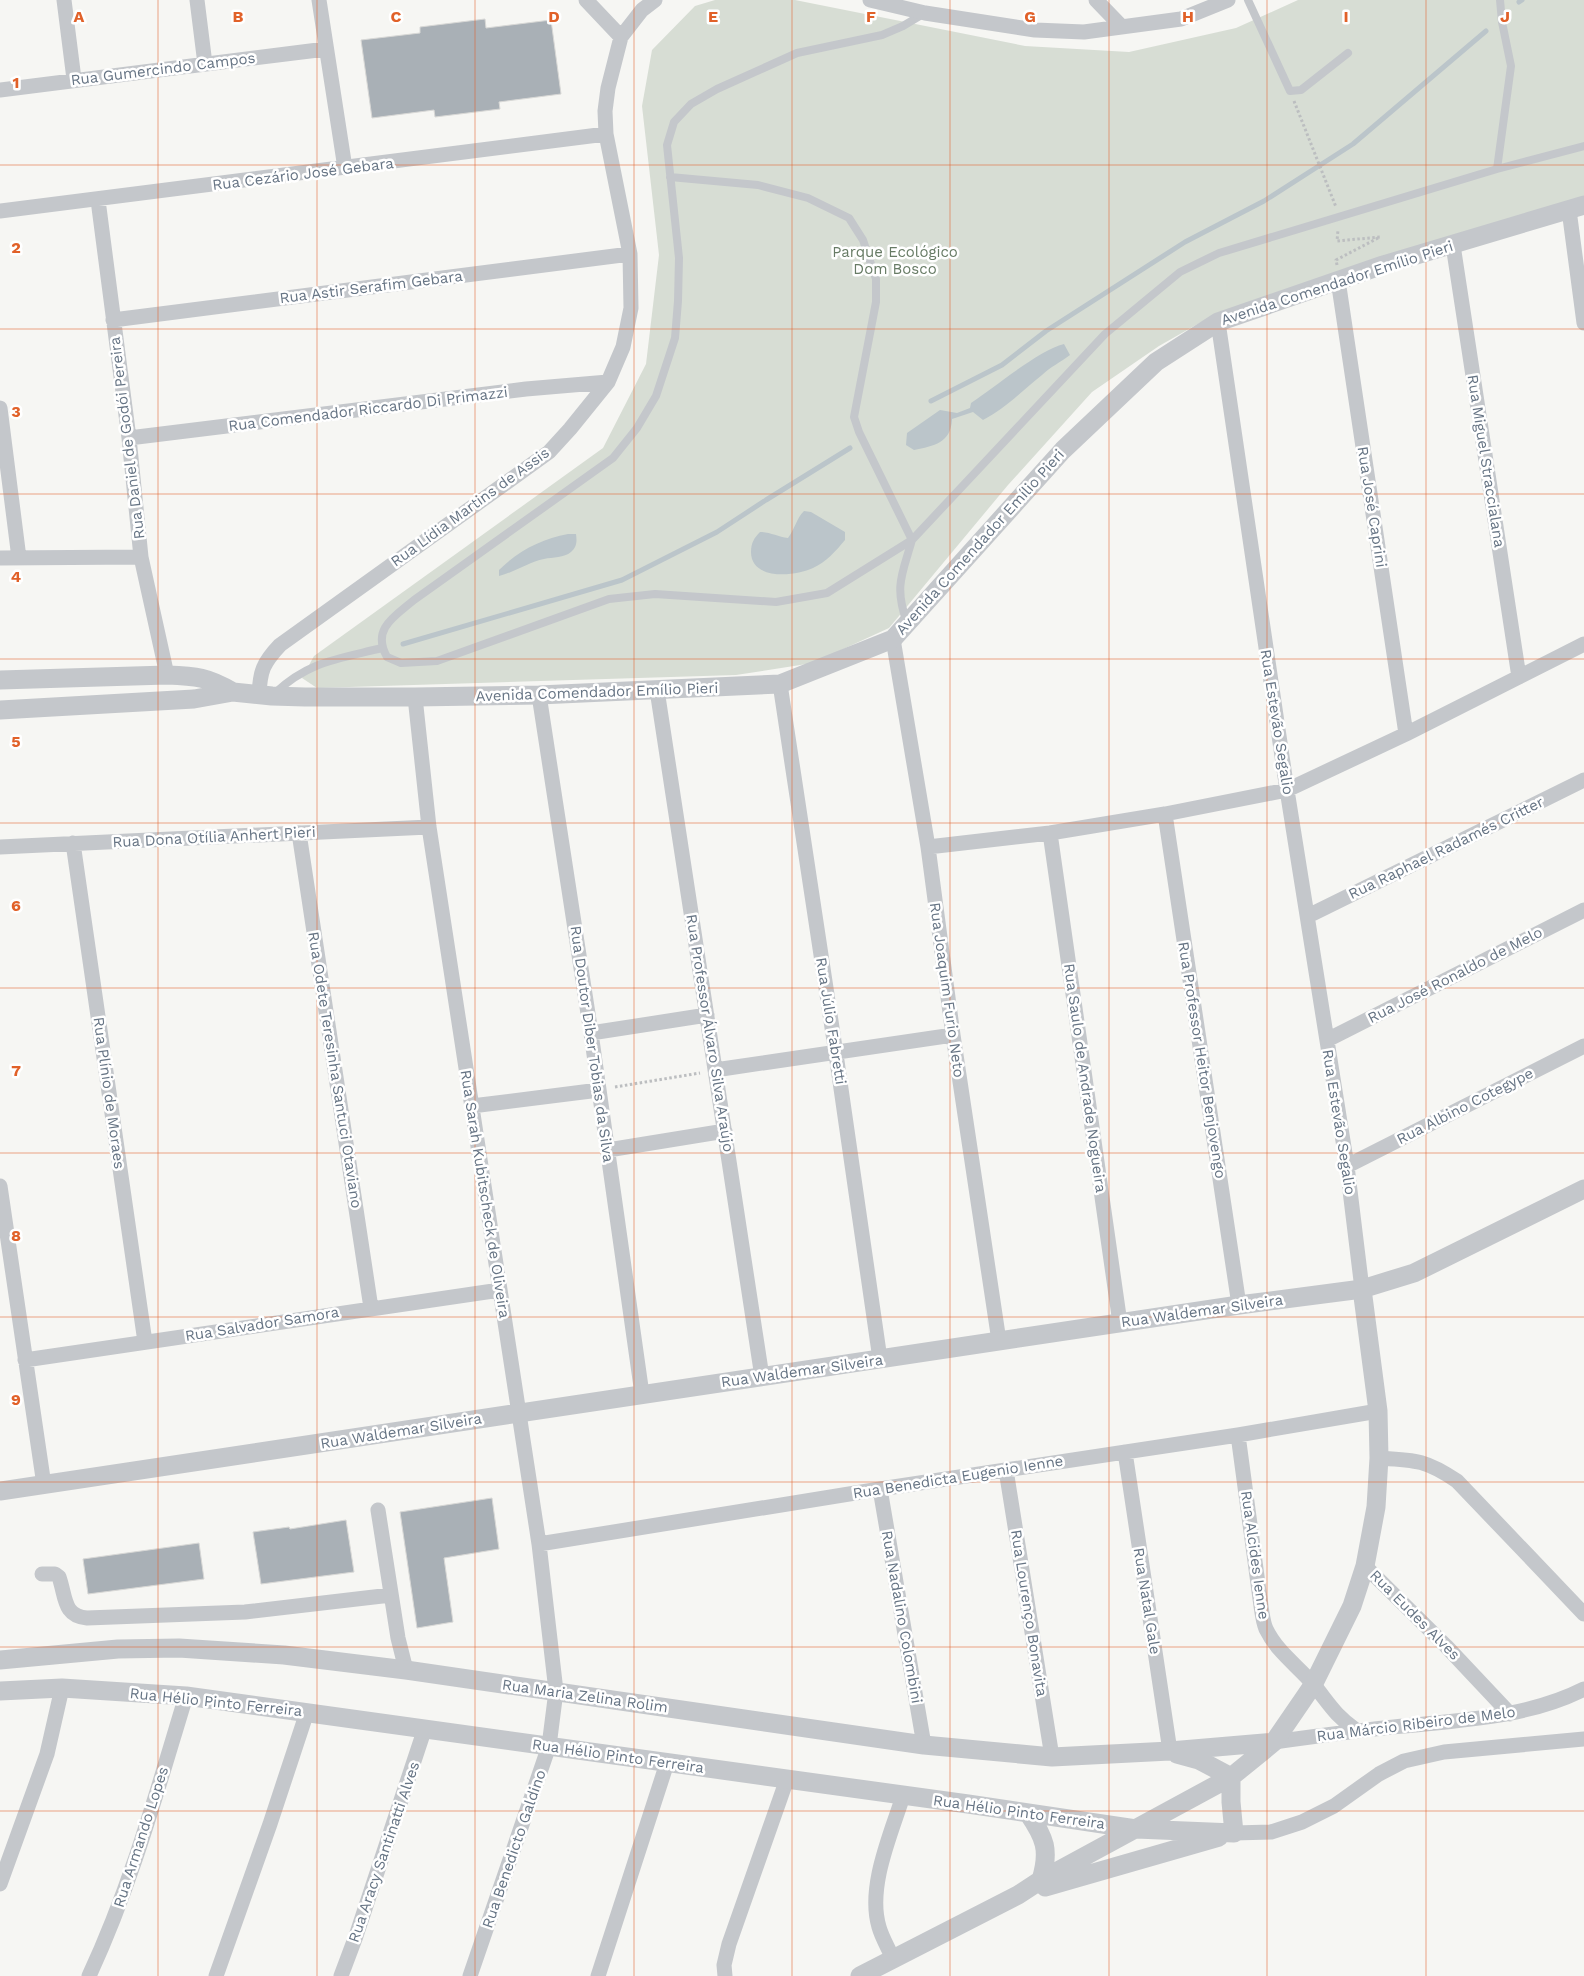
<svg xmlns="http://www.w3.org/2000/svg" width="1584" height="1976" font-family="'Work Sans',sans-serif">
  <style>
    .green { fill: #d7ddd4 }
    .water { fill: #bbc5ca }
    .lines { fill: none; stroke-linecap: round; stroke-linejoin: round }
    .stream { stroke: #bbc5ca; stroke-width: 5 }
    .building { fill: #a9b0b6; stroke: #d8d8d6 }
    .path { stroke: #bcbec0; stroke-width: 3; stroke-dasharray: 2.5 2.5; stroke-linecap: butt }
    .service { stroke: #c4c7cb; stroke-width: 8 }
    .minor { stroke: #c4c7cb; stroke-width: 15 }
    .tertiary { stroke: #c4c7cb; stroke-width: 19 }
    .grid { fill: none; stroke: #e16129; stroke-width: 1; stroke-opacity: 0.55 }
    .labels { text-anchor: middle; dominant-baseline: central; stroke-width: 5; stroke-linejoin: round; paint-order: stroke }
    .street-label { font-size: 15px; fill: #667484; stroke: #fff }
    .park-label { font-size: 15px; fill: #677b65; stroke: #fff }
    .grid-label { font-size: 16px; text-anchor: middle; font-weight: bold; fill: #e16129; stroke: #fff; stroke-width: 5; stroke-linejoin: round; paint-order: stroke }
  </style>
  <rect width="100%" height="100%" fill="#f6f6f3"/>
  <path class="green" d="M715,0H795L1025,46L1129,52L1236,28L1298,0H1584V200L1210,317L1159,346L1092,392L1008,485L889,628L813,663L736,675L317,688L302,678L314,656L603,448L646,364L659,255L642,106L652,50L695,6Z"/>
  <path class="water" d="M1064,344L1070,355C1061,362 1050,367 1042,375C1022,391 1006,408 983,420L973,412L952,419C951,443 934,446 914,450L906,445L907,433L940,410L957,413L970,408L971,403C995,387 1039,350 1064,344Z
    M804,511L811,512L845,532V540C836,551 826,562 813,568C794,577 751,580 751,552C751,543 754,538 760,532C770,532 778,537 788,538C795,529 796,519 804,511Z
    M568,534H576C577,541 577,547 571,552C564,558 553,557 544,559C529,562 515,572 499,576V570C519,550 542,539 568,534Z"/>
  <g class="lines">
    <path class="stream" d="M1519,2L1522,0
      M931,401L1002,365L1046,331L1185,242L1264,201L1353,144L1486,31
      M403,644L622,580L717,532L766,500L850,448"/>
  </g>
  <path class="building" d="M485,19L486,28L551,20L561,94L499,102L500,109L435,117L434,110L372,118L361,40L420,33V27Z
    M492,1498L499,1549L444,1558L453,1622L417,1628L400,1512Z
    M346,1520L354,1572L261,1584L253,1532L289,1527L290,1529Z
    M199,1543L204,1579L88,1594L83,1559Z"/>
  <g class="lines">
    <path class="path" d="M1294,101L1336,207
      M1337,265L1336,260L1380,237L1337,241L1338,230
      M615,1087L700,1073"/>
    <path class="service" d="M1248,0L1290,91L1301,90L1348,53
      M923,14L903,26L882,35L797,53L717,89L691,104L674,122L667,145L679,258L678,301L675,338L656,396L637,428L613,458L414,600C395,616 371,629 387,657L401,663L437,661L609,599L655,594L776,602L827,593L912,540L1105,334L1180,272L1219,253L1497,169L1511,66L1502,22L1500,0
      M1497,169L1584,146
      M670,177L758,185L808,198L849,218L863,240L876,279V302L854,417L859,432L912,540C902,575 894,586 907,623
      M275,693C309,661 338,659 382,648"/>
    <path class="minor" d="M64,0L74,79
      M197,0L205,64
      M319,0L345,168
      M586,0L621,37
      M870,0L925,13L1035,30L1084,32L1181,19L1228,0
      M1096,0L1122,27
      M0,90L326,49
      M98,200L129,438L141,557L167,675
      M1569,210L1584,323
      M0,211L606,134
      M1453,245L1519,677
      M1338,280L1406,734
      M113,320L630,254
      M1218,322L1287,790L1347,1166L1362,1289
      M0,408L19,558
      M129,438L526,389L608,382
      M0,558L141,557
      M893,639L928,847L953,1035L999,1341
      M780,684L836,1054L880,1359
      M657,690L762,1377
      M259,695C260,671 263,663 280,645L549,452L570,429L608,382L623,347L631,308L630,254L606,134L605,111L608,88L621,37L642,10L655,0
      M539,695L591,1033L642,1394
      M415,697L429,827L539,1544L556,1691L549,1746L470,1976
      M1165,814L1239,1305
      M299,833L371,1308
      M1050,833L1120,1323
      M73,843L145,1342
      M0,847L429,827
      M928,847L1050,833L1165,814L1287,790L1406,734L1584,644
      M1308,916L1584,780
      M591,1033L707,1015
      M1327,1040L1584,910
      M715,1070L953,1035
      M472,1106L599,1090
      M608,1150L725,1131
      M1347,1166L1584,1046
      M0,1186L44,1485
      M25,1360L500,1290
      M1238,1435L1261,1606C1262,1613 1263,1622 1266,1629C1277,1652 1298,1666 1314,1685C1330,1705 1335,1715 1356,1730
      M1125,1452L1170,1751
      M1379,1458C1416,1460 1426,1460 1457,1481L1584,1614
      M1006,1470L1052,1757
      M880,1489L924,1745
      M378,1510L398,1638L406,1670
      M539,1544L880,1489L1238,1435L1378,1411
      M1365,1566L1446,1646L1510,1714
      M42,1574H55L59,1577C66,1597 63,1616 87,1618L245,1612L391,1595
      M1274,1742C1317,1736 1360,1730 1403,1726C1463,1720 1529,1717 1584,1689
      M1234,1833L1271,1832L1302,1822L1334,1806L1379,1774L1404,1761L1444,1752L1584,1739
      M0,1884L47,1754L62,1688
      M893,1959C889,1949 882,1938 879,1927C867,1887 891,1834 903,1796
      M89,1976C131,1886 157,1791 186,1696
      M216,1976L270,1824L307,1712
      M341,1976L356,1936L425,1728
      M598,1976L667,1763
      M725,1976L724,1965L729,1944L787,1779"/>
    <path class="tertiary" d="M0,680L167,675C196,676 208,677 233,692
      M0,710L194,699L233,692L272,696L305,697H415L539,695L780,684L893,639L1063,450L1156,362L1218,322L1383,265L1584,205
      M0,1491L1239,1305L1362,1289L1414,1273L1584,1189
      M0,1660L118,1649L179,1648L284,1655L406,1670L924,1745L1052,1757L1170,1751L1274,1742
      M0,1691L62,1688L186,1696L968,1804L1136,1829L1234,1833
      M1177,1754L1199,1760L1231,1777
      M1231,1777V1802L1234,1833
      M1028,1813C1045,1838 1050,1850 1041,1880
      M1045,1887L1219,1837
      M860,1976L1018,1895L1041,1880L1231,1777L1274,1742L1313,1685L1352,1606L1365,1566L1376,1507L1379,1458L1378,1411L1362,1289"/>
  </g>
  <path class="grid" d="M158,0V1976M317,0V1976M475,0V1976M634,0V1976M792,0V1976M950,0V1976M1109,0V1976M1267,0V1976M1426,0V1976M0,165H1584M0,329H1584M0,494H1584M0,659H1584M0,823H1584M0,988H1584M0,1153H1584M0,1317H1584M0,1482H1584M0,1647H1584M0,1811H1584"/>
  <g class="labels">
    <g class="street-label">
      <text transform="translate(163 69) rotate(-7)">Rua Gumercindo Campos</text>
      <text transform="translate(303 174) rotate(-7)">Rua Cezário José Gebara</text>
      <text transform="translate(1337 283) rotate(-18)">Avenida Comendador Emílio Pieri</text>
      <text transform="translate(371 287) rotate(-7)">Rua Astir Serafim Gebara</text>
      <text transform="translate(368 409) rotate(-7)">Rua Comendador Riccardo Di Primazzi</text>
      <text transform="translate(127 438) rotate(-97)">Rua Daniel de Godói Pereira</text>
      <text transform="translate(1486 461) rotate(81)">Rua Miguel Straccialana</text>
      <text transform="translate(470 507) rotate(-36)">Rua Lídia Martins de Assis</text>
      <text transform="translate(1372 507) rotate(81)">Rua José Caprini</text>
      <text transform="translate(980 542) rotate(-48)">Avenida Comendador Emílio Pieri</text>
      <text transform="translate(597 692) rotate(-2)">Avenida Comendador Emílio Pieri</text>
      <text transform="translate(1277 722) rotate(81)">Rua Estevão Segalio</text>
      <text transform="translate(214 837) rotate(-3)">Rua Dona Otília Anhert Pieri</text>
      <text transform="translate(1446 848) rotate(-26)">Rua Raphael Radamés Critter</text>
      <text transform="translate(1455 975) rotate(-27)">Rua José Ronaldo de Melo</text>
      <text transform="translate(947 990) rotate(82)">Rua Joaquim Furio Neto</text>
      <text transform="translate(831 1021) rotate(81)">Rua Júlio Fabretti</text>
      <text transform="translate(710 1033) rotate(81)">Rua Professor Álvaro Silva Araújo</text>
      <text transform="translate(592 1044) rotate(82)">Rua Doutor Diber Tobias da Silva</text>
      <text transform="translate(1202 1060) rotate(81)">Rua Professor Heitor Benjovengo</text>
      <text transform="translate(335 1070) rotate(81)">Rua Odete Teresinha Santuci Otaviano</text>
      <text transform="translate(1085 1078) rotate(82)">Rua Saulo de Andrade Nogueira</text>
      <text transform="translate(109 1093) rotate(82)">Rua Plínio de Moraes</text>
      <text transform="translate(1465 1106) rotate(-27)">Rua Albino Cotegype</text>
      <text transform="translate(1339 1122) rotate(81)">Rua Estevão Segalio</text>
      <text transform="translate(485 1194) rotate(81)">Rua Sarah Kubitscheck de Oliveira</text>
      <text transform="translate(1202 1311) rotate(-8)">Rua Waldemar Silveira</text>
      <text transform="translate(262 1324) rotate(-9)">Rua Salvador Samora</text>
      <text transform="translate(802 1371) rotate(-8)">Rua Waldemar Silveira</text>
      <text transform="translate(401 1431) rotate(-9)">Rua Waldemar Silveira</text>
      <text transform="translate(958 1477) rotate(-9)">Rua Benedicta Eugenio Ienne</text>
      <text transform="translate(1255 1555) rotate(82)">Rua Alcides Ienne</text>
      <text transform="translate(1147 1601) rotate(81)">Rua Natal Gale</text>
      <text transform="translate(1029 1613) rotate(81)">Rua Lourenço Bonavita</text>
      <text transform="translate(1415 1615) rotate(45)">Rua Eudes Alves</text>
      <text transform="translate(902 1617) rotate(80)">Rua Nadalino Colombini</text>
      <text transform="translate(585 1696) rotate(8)">Rua Maria Zelina Rolim</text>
      <text transform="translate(216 1702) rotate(6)">Rua Hélio Pinto Ferreira</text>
      <text transform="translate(1416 1724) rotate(-7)">Rua Márcio Ribeiro de Melo</text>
      <text transform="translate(618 1756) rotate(8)">Rua Hélio Pinto Ferreira</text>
      <text transform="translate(1019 1812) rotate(8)">Rua Hélio Pinto Ferreira</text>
      <text transform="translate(141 1837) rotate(-72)">Rua Armando Lopes</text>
      <text transform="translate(514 1849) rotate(-71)">Rua Benedicto Galdino</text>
      <text transform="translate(384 1852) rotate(-71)">Rua Aracy Santinatti Alves</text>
    </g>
    <g class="park-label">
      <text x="895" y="252">Parque Ecológico<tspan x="895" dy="17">Dom Bosco</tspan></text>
    </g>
  </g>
  <g class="grid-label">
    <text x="79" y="22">A</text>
    <text x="238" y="22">B</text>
    <text x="396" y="22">C</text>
    <text x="554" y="22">D</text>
    <text x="713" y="22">E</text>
    <text x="871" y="22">F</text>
    <text x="1030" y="22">G</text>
    <text x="1188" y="22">H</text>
    <text x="1346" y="22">I</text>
    <text x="1505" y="22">J</text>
    <text x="16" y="88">1</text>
    <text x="16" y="253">2</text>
    <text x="16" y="417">3</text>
    <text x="16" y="582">4</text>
    <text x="16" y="747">5</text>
    <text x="16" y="911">6</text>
    <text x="16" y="1076">7</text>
    <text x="16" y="1241">8</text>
    <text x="16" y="1405">9</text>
  </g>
</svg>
